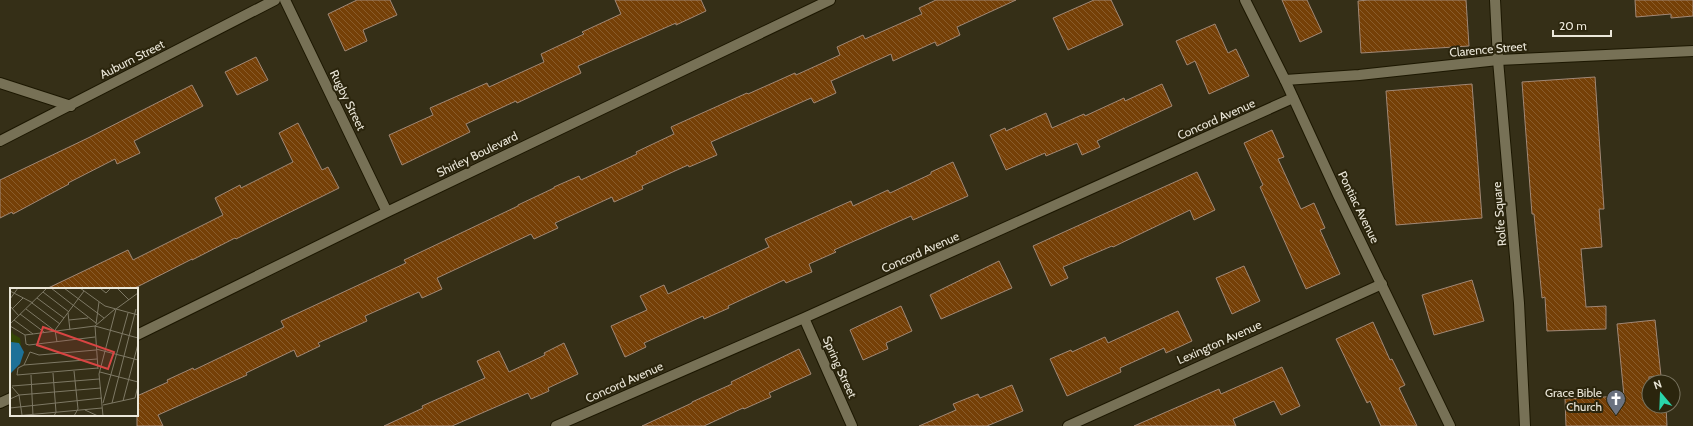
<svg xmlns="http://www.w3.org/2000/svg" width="1693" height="426" font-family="Cabin,sans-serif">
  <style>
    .building { fill: url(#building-back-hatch); stroke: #a18876 }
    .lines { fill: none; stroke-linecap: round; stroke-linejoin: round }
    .minor-casing { stroke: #1c1701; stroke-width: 12 }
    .tertiary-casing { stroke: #1c1701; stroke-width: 12 }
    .secondary-casing { stroke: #1c1701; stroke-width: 12 }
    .minor { stroke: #777156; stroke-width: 10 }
    .tertiary { stroke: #777156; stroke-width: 10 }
    .secondary { stroke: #777156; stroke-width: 10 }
    .labels { text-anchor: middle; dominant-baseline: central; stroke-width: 4; stroke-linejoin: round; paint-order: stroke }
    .street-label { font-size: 12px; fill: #ebe7d9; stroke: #2b250d }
    .poi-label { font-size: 12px; fill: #ebe7d9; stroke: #2b250d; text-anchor: end }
    .inset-road { fill: none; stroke: #7e7965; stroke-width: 1 }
    .view { fill: #d94543; fill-opacity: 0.15; stroke: #d94543; stroke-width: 2 }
    .inset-edge { fill: none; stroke: #ebe7d9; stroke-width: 2 }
  </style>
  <defs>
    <pattern id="building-back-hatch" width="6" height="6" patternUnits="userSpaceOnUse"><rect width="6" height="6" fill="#754007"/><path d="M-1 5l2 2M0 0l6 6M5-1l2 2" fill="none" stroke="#895c2b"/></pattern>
  </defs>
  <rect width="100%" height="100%" fill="#352f17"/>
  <path class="building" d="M357,0H390L397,15L363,30L367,41L345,51L328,14Z
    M615,0H701L706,11L676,25V23L578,66L581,73L517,103L516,101L466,124L470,132L402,165L389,135L433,115L430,108L487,83L489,87L544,62L541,54L584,34L582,32L621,14Z
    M936,0H1016L957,27L960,35L937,46L935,42L893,61L891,54L831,81L836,93L814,103L811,98L711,142L717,155L689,167L688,165L642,186L643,189L614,202L612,197L555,223L558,228L534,239L531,234L437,278L442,289L422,298L419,292L365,316L367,321L318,343L320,346L297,357L294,350L246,373L247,375L158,415L163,426H137V396L168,382L167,380L193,368L194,370L284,327L281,321L406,263L404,260L518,206V205L554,188V187L579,176L581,180L637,154L636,152L674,134L671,127L747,93L748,94L795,73L796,75L840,55L837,47L863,35L865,39L922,14L919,8Z
    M1094,0H1111L1123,25L1068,50L1053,18Z
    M1282,0H1307L1322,32L1300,42Z
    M1368,0H1466L1469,46L1361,53L1358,1Z
    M1635,0H1693V16L1671,18V14L1636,17Z
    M1215,24L1228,53L1236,49L1249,76L1209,94L1195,61L1187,65L1176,41Z
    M256,57L268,80L237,95L225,72Z
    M1595,77L1604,209H1599L1602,247L1581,249L1586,307L1606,306V329L1547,331L1545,297L1542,298L1534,214H1532L1522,82Z
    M1162,84L1172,106L1097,141L1100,147L1082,155L1077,143L1046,156L1045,153L1006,170L990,135L1005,128L1006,131L1046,113L1052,128L1084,114L1085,116L1124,98L1125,101Z
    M1472,84L1482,218L1396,225L1386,91Z
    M192,85L203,106L134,141L140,153L117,164L115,159L68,183L69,184L13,214L12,212L0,218V180L88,138Z
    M298,123L322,170L328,167L339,188L236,239L235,238L192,260V259L133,289H46L128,250L133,260L223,215L215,198L240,185L241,188L293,162L279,133Z
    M1272,130L1284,157L1278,159L1301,209L1314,203L1325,228L1320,230L1340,274L1306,289L1260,187L1263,185L1244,143Z
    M953,162L968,196L913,220L911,216L834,250L836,252L809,264L812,272L786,283L784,280L728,306L729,308L704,319L703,316L644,343L646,347L625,357L611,326L647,310L640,296L664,285L668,294L769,247L765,239L851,201L853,206L888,190L890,193L931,174V172Z
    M1197,172L1215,210L1194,220L1190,210L1113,247L1112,246L1063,267L1068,278L1051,286L1033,246Z
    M999,261L1012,288L941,319L930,295Z
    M1244,266L1260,301L1232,314L1216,278Z
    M1472,280L1484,321L1434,335L1422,295Z
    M901,306L912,331L886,343L888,349L863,360L850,330Z
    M1178,311L1192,341L1166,353L1164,348L1120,368L1121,372L1067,396L1050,359L1071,350L1072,352L1105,337L1108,343Z
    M1655,320L1661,376L1649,377V406H1666L1667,426H1566L1565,399L1624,396L1617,324Z
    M1373,322L1390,360L1392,359L1405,385L1399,388L1417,426H1381L1370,401L1367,403L1336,339Z
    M564,343L578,374L548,388L549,391L531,399L528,393L452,426H384L423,408L422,406L485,378L477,361L499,351L509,372L545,355L544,353Z
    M799,349L811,374L769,393L771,397L744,409L743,408L704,426H642L692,403V402L732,384L731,382Z
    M1282,367L1300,406L1281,415L1274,401L1233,419L1236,426H1134L1219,389L1221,394Z
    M1012,385L1023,411L987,426H919L956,410L953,404L978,394L980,398Z"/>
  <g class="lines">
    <defs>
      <path id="minor" d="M285,0L387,212
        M1285,80L1359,75L1498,60L1693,51
        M0,83L71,106
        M0,141L275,0
        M804,318L852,426
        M137,335L387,212L830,0
        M0,403L11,398
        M556,426L804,318L1293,98
        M1068,426L1382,284"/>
      <path id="tertiary" d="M1245,0L1285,80L1338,195L1450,426"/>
      <path id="secondary" d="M1495,0L1498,60L1519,303L1525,426"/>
    </defs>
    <use href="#minor" class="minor-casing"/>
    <use href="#tertiary" class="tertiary-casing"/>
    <use href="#secondary" class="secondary-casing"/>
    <use href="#minor" class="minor"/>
    <use href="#tertiary" class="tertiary"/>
    <use href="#secondary" class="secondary"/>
  </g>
  <defs>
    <symbol id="church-pin" viewBox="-11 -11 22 30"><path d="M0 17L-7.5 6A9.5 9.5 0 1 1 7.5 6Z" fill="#6b7280" stroke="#2b250d"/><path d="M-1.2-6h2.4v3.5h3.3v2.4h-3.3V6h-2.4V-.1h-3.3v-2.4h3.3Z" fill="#fff"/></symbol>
  </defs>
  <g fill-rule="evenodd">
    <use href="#church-pin" x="1605" y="388" width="22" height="30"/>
  </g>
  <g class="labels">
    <g class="street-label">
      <text transform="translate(1488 49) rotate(-5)">Clarence Street</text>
      <text transform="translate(132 59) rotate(-27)">Auburn Street</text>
      <text transform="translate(348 100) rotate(64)">Rugby Street</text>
      <text transform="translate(1216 119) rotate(-24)">Concord Avenue</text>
      <text transform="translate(477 154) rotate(-26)">Shirley Boulevard</text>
      <text transform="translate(1359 207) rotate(64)">Pontiac Avenue</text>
      <text transform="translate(1499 214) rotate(-95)">Rolfe Square</text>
      <text transform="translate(920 252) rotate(-24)">Concord Avenue</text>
      <text transform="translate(1219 342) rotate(-24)">Lexington Avenue</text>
      <text transform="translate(840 367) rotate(66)">Spring Street</text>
      <text transform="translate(624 382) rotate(-24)">Concord Avenue</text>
    </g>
    <g class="poi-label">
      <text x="1602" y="392">Grace Bible<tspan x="1602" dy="14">Church</tspan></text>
    </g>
  </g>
  <g transform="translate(10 288)">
    <rect width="128" height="128" fill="#352f17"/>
    <path d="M2,42L3,46L10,50L11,58L0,54Z" fill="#344704"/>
    <path d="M1,54L9,55L14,64L10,76L0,86Z" fill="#1d7198"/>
    <path class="inset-road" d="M41,0L86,35M54,0L94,30M70,0L95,18L128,27M90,0L96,5L101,0M107,0L119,12M0,3L23,15M33,4L59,24M27,10L54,30M0,11L8,0M22,15L50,36M0,18L9,28M2,21L13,10M16,21L45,43M58,25L60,42M10,26L34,44M4,32L23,46M59,32L78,30M0,36L37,0M86,36L89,14M0,38L15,47L85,38L128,50M15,47L16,56L19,57L85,49M47,54L45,42L74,3M86,61L128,72M87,71L14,77L8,80L7,87L88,80M14,77L20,64L29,67L86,62M88,81L85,38L105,21M90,84L128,94M43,85L46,124L44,128M21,87L23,128M2,98L89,91M2,99L9,107L12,127M125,110L128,98M0,111L9,107L91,100M113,113L128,56M93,115L118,25M102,115L126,21M93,117L125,110M0,120L92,110M75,122L88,128M5,128L92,120M64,128L68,121L64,83M93,128L89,86L106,21L128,5"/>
    <path class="view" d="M33,39L104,64L98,81L27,57Z"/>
    <rect width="128" height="128" class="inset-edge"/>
  </g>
  <g transform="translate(1661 394) rotate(341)"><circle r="19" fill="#2b250d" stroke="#78735f"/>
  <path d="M0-3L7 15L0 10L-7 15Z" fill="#2ad5ac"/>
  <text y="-6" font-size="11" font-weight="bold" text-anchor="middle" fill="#ebe7d9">N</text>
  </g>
  <path d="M1553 30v6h58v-6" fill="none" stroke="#ebe7d9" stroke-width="2"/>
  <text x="1559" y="30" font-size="12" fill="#ebe7d9" stroke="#2b250d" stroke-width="3" paint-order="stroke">20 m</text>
</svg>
